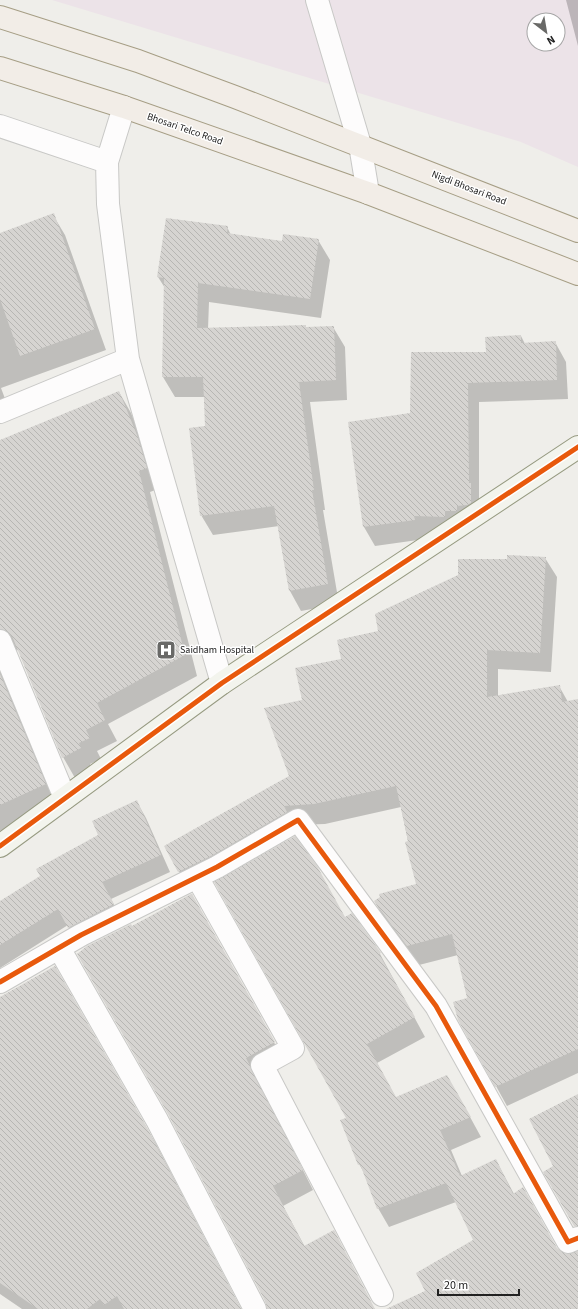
<svg xmlns="http://www.w3.org/2000/svg" width="578" height="1309" font-family="'Source Sans 3',sans-serif">
  <style>
    .industrial { fill: #ece3e8; fill-rule: evenodd }
    .shadow { fill: #0003 }
    .building { fill: url(#building-back-hatch) }
    .lines { fill: none; stroke-linecap: round; stroke-linejoin: round }
    .street-casing { stroke: #c8c8c6; stroke-width: 24 }
    .secondary-casing { stroke: #969a81; stroke-width: 24 }
    .primary-casing { stroke: #a69e85; stroke-width: 24 }
    .street { stroke: #fdfcfc; stroke-width: 22 }
    .secondary { stroke: #f3f4ed; stroke-width: 22 }
    .primary { stroke: #f2ede7; stroke-width: 22 }
    .cycleway-casing { stroke: #fff; stroke-width: 8 }
    .cycleway { stroke: #e8590c; stroke-width: 5 }
    .labels { text-anchor: middle; dominant-baseline: central; stroke-width: 3; stroke-linejoin: round; paint-order: stroke }
    .street-label { font-size: 10px; fill: #212121; stroke: #fff }
    .poi-label { font-size: 10px; fill: #212121; stroke: #fff; text-anchor: start }
  </style>
  <defs>
    <pattern id="building-back-hatch" width="6" height="6" patternUnits="userSpaceOnUse"><rect width="6" height="6" fill="#d6d4d1"/><path d="M-1 5l2 2M0 0l6 6M5-1l2 2" fill="none" stroke="#b7b6b3"/></pattern>
  </defs>
  <rect width="100%" height="100%" fill="#efeeea"/>
  <path class="industrial" d="M52,0H578V167L521,142ZM534,20H558V44H534Z"/>
  <path class="shadow" d="M566,0H578V46Z
    M53,215L65,235L106,350L1,388L10,412L0,416V234Z
    M227,227L231,235L283,242L318,240L330,260L321,318L209,302L208,329L333,327L345,347L347,400L310,402L325,510H323L339,604L301,611L290,591L279,526L213,535L201,515L206,427L205,397H175L163,377L165,288L158,277Z
    M521,336L525,344L555,342L566,362L568,399L479,402V499L482,503L425,539L375,546L364,527L349,423L411,414L487,353Z
    M119,392L131,413L149,457L158,489L150,492L197,676L108,724L117,741L97,751L101,759L90,764L92,769L75,778L63,757L19,651L15,649L0,659V441Z
    M545,558L557,577L551,672L498,669V696L559,686L568,702L578,700V1073L507,1106L496,1086L468,999L458,955L419,965L386,921L375,902L417,885L401,807L325,824L294,825L190,891L165,847L290,777L303,701L342,660L380,632Z
    M0,668L57,805L0,831Z
    M137,802L146,818L170,872L111,899L123,922L79,945L68,925L0,968V903L42,877L100,835Z
    M202,914L285,1062L256,1077L313,1190L283,1206L305,1247L375,1309H268L132,928Z
    M352,915L380,954L425,1037L377,1063L396,1098L458,1095L481,1137L451,1150L462,1176L496,1160L514,1194L578,1279V1309H389L427,1291L475,1240L456,1202L389,1227L378,1208L366,1176L359,1164L347,1118L345,919Z
    M55,967L157,1146L241,1309H22L0,1294V1000Z"/>
  <path class="building" d="M54,213L95,329L20,356L0,299V233Z
    M166,218L228,226L227,233L282,241L283,234L319,239L310,299L198,283L197,328L306,325V327L334,326L336,380L299,382L314,490H312L328,584L289,591L274,506L200,516L189,428L205,426L203,377H162L164,278L157,277Z
    M521,335V343L556,341L557,380L468,383L469,483H471V503L467,505L457,506V511H445V517L414,516L415,520L363,527L348,422L410,413L411,352H486L485,337Z
    M119,391L137,435L147,468L139,471L185,655L97,703L105,720L86,730L90,738L79,743L81,748L62,758L12,636L7,631L0,629V440Z
    M507,555L546,557L540,653L487,650V697L560,685L562,702L578,699V1049L495,1087L458,1020L453,1002L467,998L452,934L407,946L374,901L380,897L379,894L416,884L405,842L408,841L396,786L314,804L284,806L287,812L211,856L178,872L164,846L289,776L264,708L302,700L295,668L341,659L337,640L378,631L375,614L458,575V559H507Z
    M0,674L46,784L0,805Z
    M137,800L161,855L102,882L114,904L68,928L58,909L0,945V901L40,876L36,869L98,835L92,821Z
    M295,836L317,866L345,917L352,913L381,953L379,954L415,1017L367,1044L396,1097L447,1075L471,1117L440,1130L460,1176L496,1159L513,1194L523,1187L557,1248L566,1254L578,1251V1309H386L425,1291L416,1273L473,1240L446,1183L377,1209L360,1164L358,1165L340,1120L346,1118L214,882Z
    M191,894H192L275,1042L246,1058L303,1170L273,1186L304,1246L334,1230L375,1309H267L266,1303L168,1114L77,954L87,946L131,924L132,926Z
    M55,966L146,1126L241,1309H124L117,1296L104,1305L100,1299L87,1309H38L0,1283V997Z
    M578,1094V1226H574L543,1172L553,1166L529,1119Z"/>
  <g class="lines">
    <defs>
      <path id="street" d="M317,0L360,145L368,193
        M124,107L107,162L108,204L128,359L222,683
        M0,126L107,162
        M0,412L128,359
        M0,641L65,798
        M197,877L293,1048L262,1065L382,1295
        M59,948L157,1120L255,1309
        M0,982L81,935L217,867L298,820L436,1006L568,1242L578,1238"/>
      <path id="secondary" d="M0,846L222,683L578,447"/>
      <path id="primary" d="M0,17L138,61L235,97L578,231
        M0,68L124,107L368,193L578,274"/>
    </defs>
    <use href="#street" class="street-casing"/>
    <use href="#secondary" class="secondary-casing"/>
    <use href="#primary" class="primary-casing"/>
    <use href="#street" class="street"/>
    <use href="#secondary" class="secondary"/>
    <use href="#primary" class="primary"/>
    <defs>
      <path id="cycleway" d="M0,846L222,683L578,447
        M0,982L81,935L217,867L298,820L436,1006L568,1242L578,1238"/>
    </defs>
    <use href="#cycleway" class="cycleway-casing"/>
    <use href="#cycleway" class="cycleway"/>
  </g>
  <defs>
    <symbol id="hospital-square" viewBox="-11 -11 22 22"><rect x="-9" y="-9" width="18" height="18" rx="4" fill="#696967" stroke="#fff"/><path d="M-5-5h3v3.5h4V-5h3V5h-3V1.5h-4V5h-3Z" fill="#fff"/></symbol>
  </defs>
  <g fill-rule="evenodd">
    <use href="#hospital-square" x="155" y="639" width="22" height="22"/>
  </g>
  <g class="labels">
    <g class="street-label">
      <text transform="translate(185 129) rotate(19)">Bhosari Telco Road</text>
      <text transform="translate(469 188) rotate(21)">Nigdi Bhosari Road</text>
    </g>
    <g class="poi-label">
      <text x="180" y="650">Saidham Hospital</text>
    </g>
  </g>
  <g transform="translate(546 32) rotate(149)"><circle r="19" fill="#ffffff" stroke="#a6a6a6"/>
  <path d="M0-3L7 15L0 10L-7 15Z" fill="#696967"/>
  <text y="-6" font-size="11" font-weight="bold" text-anchor="middle" fill="#212121">N</text>
  </g>
  <path d="M438 1289v6h81v-6" fill="none" stroke="#212121" stroke-width="2"/>
  <text x="444" y="1289" font-size="12" fill="#212121" stroke="#ffffff" stroke-width="3" paint-order="stroke">20 m</text>
</svg>
